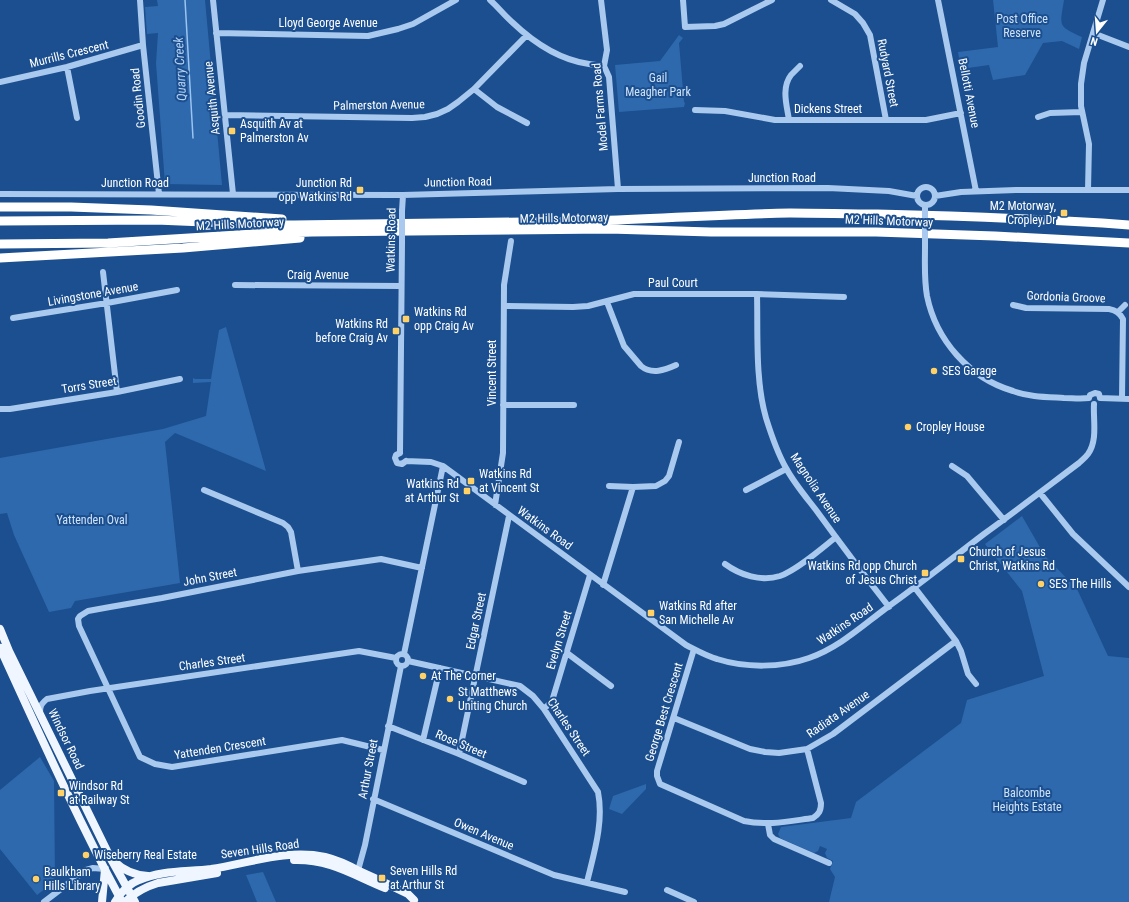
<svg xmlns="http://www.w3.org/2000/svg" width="1129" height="902" font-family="'Roboto Condensed',sans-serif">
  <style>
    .green { fill: #2e69ad }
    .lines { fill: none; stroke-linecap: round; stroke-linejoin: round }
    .stream { stroke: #9cc4f0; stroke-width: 1.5 }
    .minor { stroke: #a9c9ee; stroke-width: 6 }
    .major { stroke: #f0f6ff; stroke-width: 8 }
    .highway { stroke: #fff; stroke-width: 9 }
    .minor-bridge { stroke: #a9c9ee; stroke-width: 6 }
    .poi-dot { fill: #ffd166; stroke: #1b4f8f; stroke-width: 1.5 }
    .labels { text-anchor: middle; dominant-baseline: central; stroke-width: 4; stroke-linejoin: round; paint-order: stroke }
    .park-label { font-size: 12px; fill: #cfe3fa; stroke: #1b4f8f }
    .street-label { font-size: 12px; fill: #fff; stroke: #1b4f8f }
    .poi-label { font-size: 12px; fill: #fff; stroke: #1b4f8f; text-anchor: start }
    .water-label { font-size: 13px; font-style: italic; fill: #b5d3f5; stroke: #1b4f8f }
  </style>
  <rect width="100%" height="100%" fill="#1b4f8f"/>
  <path class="green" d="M157,0H205L222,185L165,184L156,63L158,33L147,34L145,7L158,6Z
    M993,0H1064C1060,26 1057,26 1082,37L1079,49L1062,41L1043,43L1025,75L993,80L989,65L961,69L958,52L998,47Z
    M679,35L683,38L679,43L684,102L685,103L684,107L619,112L615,65L660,61Z
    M226,327L266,471L175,433L165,442L180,583L75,601L71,608L49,612L14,535L7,513L0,514V458L163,429L206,416L211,382L193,383V378L195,379H211L219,330Z
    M1022,516L1045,556L1077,589L1108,656L1129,658V902H829L835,877L830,869L833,861L827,858L825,853L827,849L820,846L818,851L814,853L780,838L778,834L781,827L851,818L856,802L961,723L967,700L1044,676L1022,591L985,544Z
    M40,757L54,781L55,881L37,895L0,849V790Z
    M646,784V789L622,814L609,809L613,796Z
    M263,872L276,902H257L246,875Z"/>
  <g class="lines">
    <path class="stream" d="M185,0L193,138"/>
    <path class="minor" d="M140,0L143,45L159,194
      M213,0L233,194
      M490,0C498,7 504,15 512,22C533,42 560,60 589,64C594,65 599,65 604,66
      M601,0L607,50L604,66L609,77L618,189
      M683,0L685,27L715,26L724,24L772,0
      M831,0L855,14L863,23L870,35L886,120
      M938,0L976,191
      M216,33L368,36L398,29L413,24L456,0
      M1093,33L1129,47
      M67,67L77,118
      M0,82L67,67L143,45
      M474,89L497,107L527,123
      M695,110L725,111L775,120H926L961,113
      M225,115L412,118L425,117L437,114L448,109L458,102L474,89L527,35
      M1038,117L1050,113L1082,112
      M789,120C787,106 781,88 791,75C794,72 797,69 800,66
      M917 196a9 9 0 1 1 18 0a9 9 0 1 1-18 0Z
      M1088,190L1089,144L1081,106V84L1084,63L1103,0
      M0,194L403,195L618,189L828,188L889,191L917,196
      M935,196L961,192L1016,190H1129
      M402,211L403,195
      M925,247C925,263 924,279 927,296C936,340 969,378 1013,391C1029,397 1047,397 1064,398C1072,398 1080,399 1089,398
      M103,272L117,392
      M235,285L401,286
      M757,294C758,333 755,380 766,418C771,434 778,454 786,468C794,483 806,497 816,510C840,543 864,575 889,607
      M607,302L624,346L641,366C652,375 665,370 676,365
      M1013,305L1026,308L1109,309C1115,310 1120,313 1123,319L1122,398
      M504,306L573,307L588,306L634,294H757L844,297
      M1118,312L1125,305
      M13,318L107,303L177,290
      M1089,398L1090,395L1095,393L1099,394L1100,398
      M1100,398L1129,399
      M503,405H574
      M0,409H10L117,392L180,379
      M400,453L402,243
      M400,453L396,455L395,458L397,463L402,464L406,461
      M406,461L431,462L443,466L686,645C696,650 706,656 717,659C745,668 781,668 809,658C838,648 861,627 885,609C919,585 951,559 984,534C1016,511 1047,487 1079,463C1082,460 1085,458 1088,454C1098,440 1093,420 1094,404
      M952,466L967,476L1004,520
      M609,486L633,487L656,486L665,481L669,476L679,442
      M204,490L283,523L288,527L291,532L298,571
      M746,490L786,469
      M1040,493L1073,534L1129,587
      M495,505L503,453L504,285L511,241
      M725,564C740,575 761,582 780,576C797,570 821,549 836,537
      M603,585L633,487
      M915,588L956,641L961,651L968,674L976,684
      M694,649L657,771V776L660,784L744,821C767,826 790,821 813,818C819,814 821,811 821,803L807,749
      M567,653L611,686
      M396 660a6 6 0 1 1 12 0a6 6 0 1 1-12 0Z
      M404,654L443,466
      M408,661L520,686L533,696L544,709L598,792C604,822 594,853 587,882
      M544,709L552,701L590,575
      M40,713C40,706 41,704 47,699L90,691L359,651L396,658
      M674,718L750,749L765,752L779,753L807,749L833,734L956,641
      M388,726L459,754L524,782
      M423,740L440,668
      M383,750L342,740L172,767L155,764L140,757L79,626L78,619L80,616L88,611L110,607L162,598L298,571L381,559L422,568
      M459,754L509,516
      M373,799L554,875L625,892
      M768,824L770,835L774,839L829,863
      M357,874L365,845L401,666
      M667,890L694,902
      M44,902L86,870L93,868L105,869"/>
    <path class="major" d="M0,629L9,651L111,859L135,902
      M0,648C39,733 77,818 121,900
      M294,860C330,859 353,875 385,888
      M115,862C124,871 135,875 148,876
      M102,902L105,869
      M115,902C121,892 128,884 139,880C161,870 188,872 211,869C249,863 287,849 325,857C337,860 348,865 359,871C375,878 392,886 408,894L414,900
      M125,902C135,892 145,887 158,883L217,873"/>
    <path class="highway" d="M0,207H71L151,210L282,219
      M0,221L156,220L253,224L294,225L593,221C658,219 724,214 790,213C819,213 848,214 877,214C961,216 1045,219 1129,225
      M0,244L108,243L254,234L312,232L609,229L711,232H876L995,236L1129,243
      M0,258L183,248L300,238"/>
    <path class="minor-bridge" d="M402,243V211
      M925,247V205"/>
  </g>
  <g class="poi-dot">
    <rect x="228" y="127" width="8" height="8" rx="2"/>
    <rect x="356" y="186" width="8" height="8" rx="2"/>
    <rect x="1060" y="209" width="8" height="8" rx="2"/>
    <rect x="402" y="315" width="8" height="8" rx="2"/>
    <rect x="392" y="327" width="8" height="8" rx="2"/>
    <circle cx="934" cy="371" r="4"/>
    <circle cx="908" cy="427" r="4"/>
    <rect x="467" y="477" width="8" height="8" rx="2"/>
    <rect x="463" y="487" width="8" height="8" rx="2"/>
    <rect x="957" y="555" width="8" height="8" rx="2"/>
    <rect x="921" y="569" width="8" height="8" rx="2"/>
    <circle cx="1041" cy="584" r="4"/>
    <rect x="647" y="609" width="8" height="8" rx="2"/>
    <circle cx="423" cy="676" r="4"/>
    <circle cx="450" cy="699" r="4"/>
    <rect x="57" y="789" width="8" height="8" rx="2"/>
    <circle cx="86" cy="855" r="4"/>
    <rect x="378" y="874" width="8" height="8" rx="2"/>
    <circle cx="36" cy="879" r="4"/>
  </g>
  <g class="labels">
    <g class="park-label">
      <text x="1022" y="19">Post Office<tspan x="1022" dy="14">Reserve</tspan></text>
      <text x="658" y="78">Gail<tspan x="658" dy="14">Meagher Park</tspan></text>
      <text x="92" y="520">Yattenden Oval</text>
      <text x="1027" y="793">Balcombe<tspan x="1027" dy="14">Heights Estate</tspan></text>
    </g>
    <g class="street-label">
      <text x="328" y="23">Lloyd George Avenue</text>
      <text transform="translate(69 54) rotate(-14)">Murrills Crescent</text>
      <text transform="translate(888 73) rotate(79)">Rudyard Street</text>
      <text transform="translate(969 93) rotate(79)">Bellotti Avenue</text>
      <text transform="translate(138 98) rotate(-96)">Goodin Road</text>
      <text transform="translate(212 98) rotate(-96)">Asquith Avenue</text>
      <text transform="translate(379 105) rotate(-1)">Palmerston Avenue</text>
      <text transform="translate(600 107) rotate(-95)">Model Farms Road</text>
      <text x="828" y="109">Dickens Street</text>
      <text x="782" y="178">Junction Road</text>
      <text transform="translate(458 182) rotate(-1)">Junction Road</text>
      <text x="135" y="183">Junction Road</text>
      <text transform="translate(564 218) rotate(-1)">M2 Hills Motorway</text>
      <text transform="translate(889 221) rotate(2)">M2 Hills Motorway</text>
      <text transform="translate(240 224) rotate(-3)">M2 Hills Motorway</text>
      <text transform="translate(391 240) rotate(-89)">Watkins Road</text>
      <text x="318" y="275">Craig Avenue</text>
      <text x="673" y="283">Paul Court</text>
      <text transform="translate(93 294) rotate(-10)">Livingstone Avenue</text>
      <text transform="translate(1066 297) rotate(2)">Gordonia Groove</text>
      <text transform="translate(492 373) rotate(-90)">Vincent Street</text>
      <text transform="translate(89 385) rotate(-9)">Torrs Street</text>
      <text transform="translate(816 488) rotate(56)">Magnolia Avenue</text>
      <text transform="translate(545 528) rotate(36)">Watkins Road</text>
      <text transform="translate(210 577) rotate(-11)">John Street</text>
      <text transform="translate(476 621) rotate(-78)">Edgar Street</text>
      <text transform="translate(845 624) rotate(-34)">Watkins Road</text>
      <text transform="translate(559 640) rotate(-73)">Evelyn Street</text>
      <text transform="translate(212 662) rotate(-8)">Charles Street</text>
      <text transform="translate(664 712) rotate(-73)">George Best Crescent</text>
      <text transform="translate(838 714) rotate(-35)">Radiata Avenue</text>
      <text transform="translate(569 727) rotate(56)">Charles Street</text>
      <text transform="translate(66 739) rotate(64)">Windsor Road</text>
      <text transform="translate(461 744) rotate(23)">Rose Street</text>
      <text transform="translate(220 748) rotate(-9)">Yattenden Crescent</text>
      <text transform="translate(368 769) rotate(-79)">Arthur Street</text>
      <text transform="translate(484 834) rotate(23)">Owen Avenue</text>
      <text transform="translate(260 849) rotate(-8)">Seven Hills Road</text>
    </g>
    <g class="poi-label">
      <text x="240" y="124">Asquith Av at<tspan x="240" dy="14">Palmerston Av</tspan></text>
      <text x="352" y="183" text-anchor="end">Junction Rd<tspan x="352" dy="14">opp Watkins Rd</tspan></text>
      <text x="1056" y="206" text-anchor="end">M2 Motorway,<tspan x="1056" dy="14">Cropley Dr</tspan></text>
      <text x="414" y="312">Watkins Rd<tspan x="414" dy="14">opp Craig Av</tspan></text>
      <text x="388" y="324" text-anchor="end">Watkins Rd<tspan x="388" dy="14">before Craig Av</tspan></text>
      <text x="942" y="371">SES Garage</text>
      <text x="916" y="427">Cropley House</text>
      <text x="479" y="474">Watkins Rd<tspan x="479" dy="14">at Vincent St</tspan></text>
      <text x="459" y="484" text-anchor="end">Watkins Rd<tspan x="459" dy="14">at Arthur St</tspan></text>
      <text x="969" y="552">Church of Jesus<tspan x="969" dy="14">Christ, Watkins Rd</tspan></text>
      <text x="917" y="566" text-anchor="end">Watkins Rd opp Church<tspan x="917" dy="14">of Jesus Christ</tspan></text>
      <text x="1049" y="584">SES The Hills</text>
      <text x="659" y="606">Watkins Rd after<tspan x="659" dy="14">San Michelle Av</tspan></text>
      <text x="431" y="676">At The Corner</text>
      <text x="458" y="692">St Matthews<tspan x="458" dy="14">Uniting Church</tspan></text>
      <text x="69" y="786">Windsor Rd<tspan x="69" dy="14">at Railway St</tspan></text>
      <text x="94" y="855">Wiseberry Real Estate</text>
      <text x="390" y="871">Seven Hills Rd<tspan x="390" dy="14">at Arthur St</tspan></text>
      <text x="44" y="872">Baulkham<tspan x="44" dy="14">Hills Library</tspan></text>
    </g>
    <g class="water-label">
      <text transform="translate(180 69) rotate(-93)">Quarry Creek</text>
    </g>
  </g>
  <g transform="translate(1097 32) rotate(197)" stroke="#1b4f8f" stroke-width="3" paint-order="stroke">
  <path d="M0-3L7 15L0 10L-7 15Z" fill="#ffffff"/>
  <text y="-6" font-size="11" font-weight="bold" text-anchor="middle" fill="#ffffff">N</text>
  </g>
</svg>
